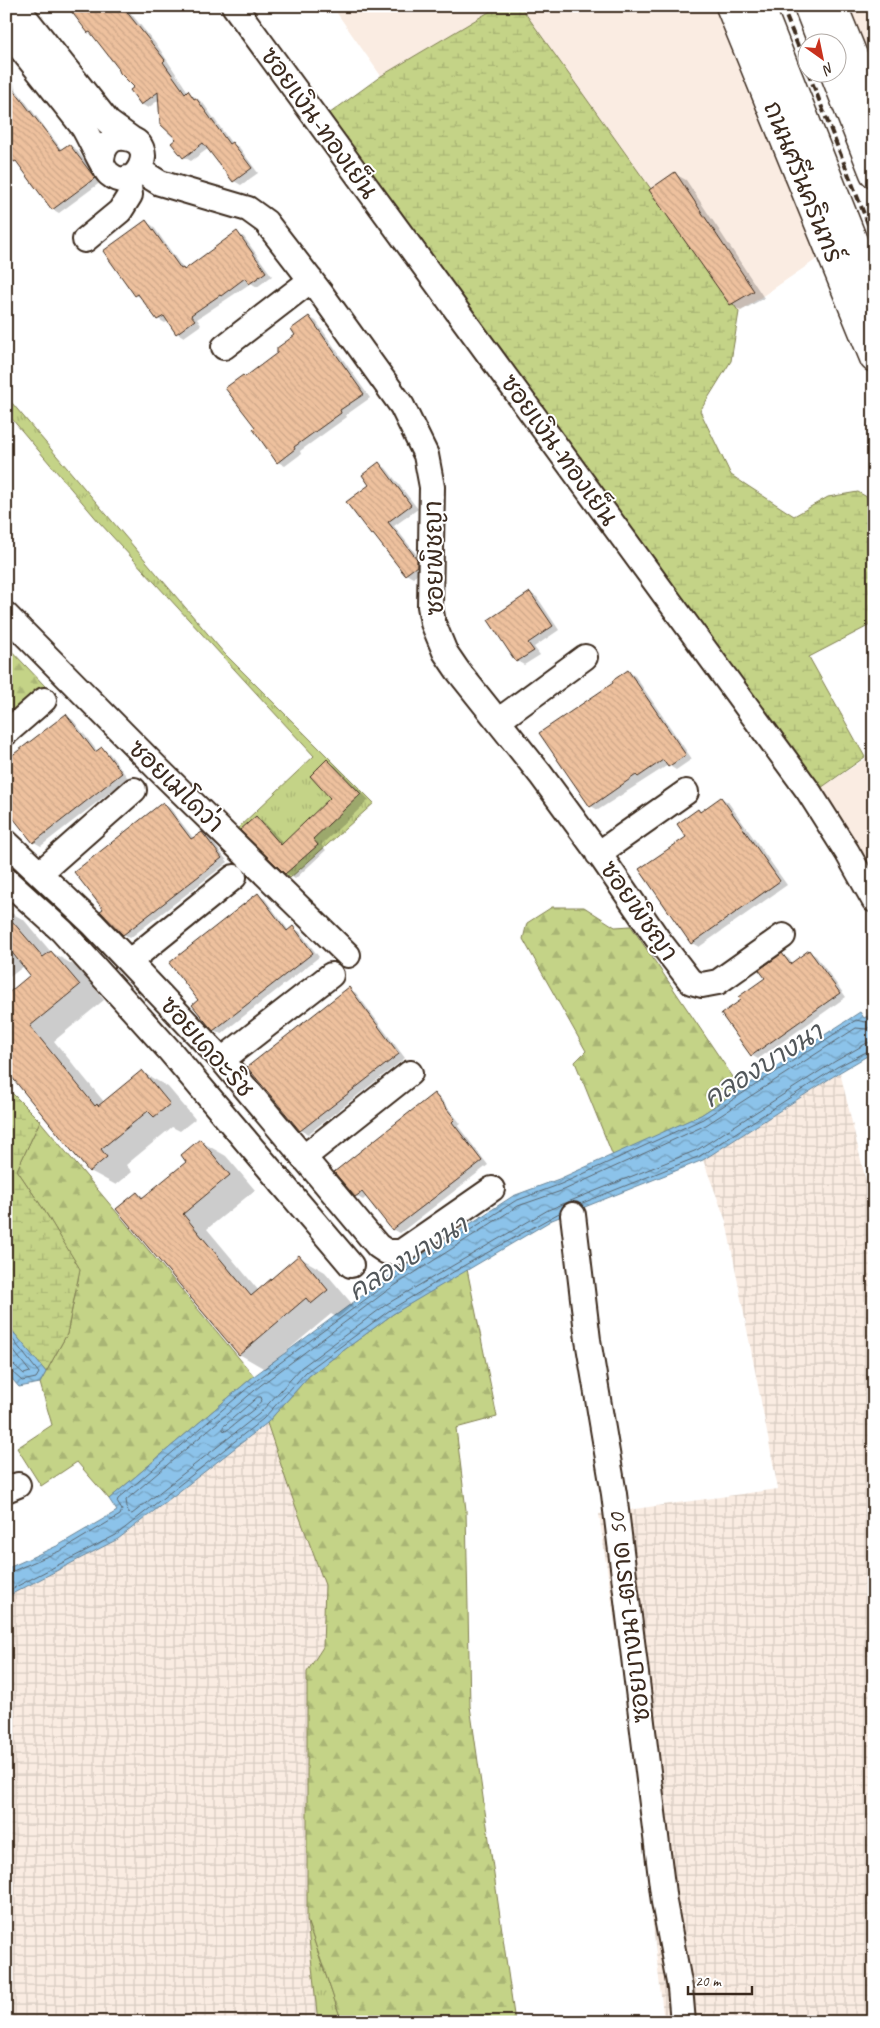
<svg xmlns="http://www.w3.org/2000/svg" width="880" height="2028" font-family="Caveat,'Playpen Sans Thai',sans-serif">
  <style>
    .built { fill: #faece2 }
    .industrial { fill: url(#industrial-grid) }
    .grass { fill: url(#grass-tufts); stroke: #807e52 }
    .forest { fill: url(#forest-firs); stroke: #807e52 }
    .wetland { fill: url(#wetland-marsh); stroke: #807e52 }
    .water { fill: url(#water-waves); stroke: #6c8698 }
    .shadow { fill: #0003 }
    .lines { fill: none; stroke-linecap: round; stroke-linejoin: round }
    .shore { stroke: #5b6770; stroke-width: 1 }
    .building { fill: url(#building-back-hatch); stroke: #3b2a1e }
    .street-casing { stroke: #3b2a1e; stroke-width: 28 }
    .primary-casing { stroke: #3b2a1e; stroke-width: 31 }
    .street { stroke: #fff; stroke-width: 24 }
    .primary { stroke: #fff; stroke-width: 28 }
    .rail { stroke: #3b2a1e; stroke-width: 4; stroke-dasharray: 8 4; stroke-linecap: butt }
    .labels { text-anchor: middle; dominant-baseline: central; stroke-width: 4; stroke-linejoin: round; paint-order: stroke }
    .street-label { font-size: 25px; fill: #3b2a1e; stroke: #fff }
    .water-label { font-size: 26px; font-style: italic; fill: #53585b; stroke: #fff }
  </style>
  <defs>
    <pattern id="industrial-grid" width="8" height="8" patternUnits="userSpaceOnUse" patternTransform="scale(1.25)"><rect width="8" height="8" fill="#faece2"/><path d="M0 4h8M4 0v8" fill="none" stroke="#d7cbc1"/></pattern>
    <pattern id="grass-tufts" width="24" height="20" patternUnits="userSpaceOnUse" patternTransform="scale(1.25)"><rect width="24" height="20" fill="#c4d387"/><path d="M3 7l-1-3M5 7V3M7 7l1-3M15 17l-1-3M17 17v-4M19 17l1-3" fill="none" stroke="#a9b574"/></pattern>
    <pattern id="forest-firs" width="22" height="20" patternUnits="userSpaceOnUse" patternTransform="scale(1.25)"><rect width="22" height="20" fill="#c4d387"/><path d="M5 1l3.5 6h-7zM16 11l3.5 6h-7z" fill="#a9b574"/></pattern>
    <pattern id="wetland-marsh" width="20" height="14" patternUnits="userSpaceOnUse" patternTransform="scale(1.25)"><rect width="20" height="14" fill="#c4d387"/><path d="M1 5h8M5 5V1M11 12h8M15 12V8" fill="none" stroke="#a9b574"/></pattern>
    <pattern id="water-waves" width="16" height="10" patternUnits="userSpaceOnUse" patternTransform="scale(1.25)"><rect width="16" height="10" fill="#8cc3ea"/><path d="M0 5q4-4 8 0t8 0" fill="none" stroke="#749fbd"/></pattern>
    <pattern id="building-back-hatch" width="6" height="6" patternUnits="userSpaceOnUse" patternTransform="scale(1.25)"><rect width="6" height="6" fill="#eec19e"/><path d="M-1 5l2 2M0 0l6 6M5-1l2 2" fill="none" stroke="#cda688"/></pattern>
  </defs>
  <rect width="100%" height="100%" fill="#fff"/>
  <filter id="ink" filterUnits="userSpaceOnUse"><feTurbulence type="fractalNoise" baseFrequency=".02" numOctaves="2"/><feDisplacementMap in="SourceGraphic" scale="10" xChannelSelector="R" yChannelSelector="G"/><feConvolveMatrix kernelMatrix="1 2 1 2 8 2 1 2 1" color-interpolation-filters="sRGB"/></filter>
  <g filter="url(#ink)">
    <path class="built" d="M332,6H499L381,76Z
      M520,6H722L784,165L817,259L739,312Z
      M846,6H874V66Z
      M874,753V886L818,790Z"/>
    <path class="industrial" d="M840,1072L874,1215V2022H664L630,1726L599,1514L778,1489L726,1221L703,1160Z
      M267,1423L288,1486L325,1585L323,1647L307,1672V1920L318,2022H6V1597L118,1539Z"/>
    <path class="grass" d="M6,396L224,653L374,803L290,878L237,829L314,756L99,522L6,412Z
      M307,1920L341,2019L342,2022H318Z"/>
    <path class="forest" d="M6,645L45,686L6,716Z
      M552,907H584L615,927L631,926L741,1089L701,1115L613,1156L575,1062L586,1051L523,939L527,923Z
      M40,1121L254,1376L109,1499L77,1462L41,1486L17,1448L52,1425L40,1383L67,1334L80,1270L44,1210L17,1170Z
      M467,1269L497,1417L456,1428L466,1510L470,1706L515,2022H342L307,1920V1672L323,1647L325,1585L288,1486L267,1423L309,1376L393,1314Z"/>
    <path class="wetland" d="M499,6H520L739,312L731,361L700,411L731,475L794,516L828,497L858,492L874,501V623L809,657L865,757L818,790L326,116L381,76Z
      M6,1087L40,1121L17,1170L44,1210L80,1269L67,1334L46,1372L6,1323Z"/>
    <path class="water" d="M860,1012L864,1018L874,1013V1052L840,1072L703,1160L552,1220L393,1314L309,1376L267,1423L118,1539L6,1597V1569L59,1545L117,1511L109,1499L254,1376L382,1281L513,1196L559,1179L701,1115Z
      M6,1323L46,1372L40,1383L19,1387L6,1372Z"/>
    <path class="shadow" d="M59,6H125L159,48L188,92L203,103L232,144L239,147L258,173L241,185L234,181L209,148L191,161L184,157L160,99L148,108L141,104L136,87L94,35L89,32L71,9L67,11Z
      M6,76L14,83L15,88L62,150L69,145L76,149L101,182L59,213L52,209L20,164L15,161L6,150Z
      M675,174L686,180L764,298L741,311L731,304Z
      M146,222L153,226L185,271L237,233L244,237L272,276L257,287L251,283L197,319L201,325L184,337L177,333L169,321L165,323L158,319L143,299L136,295Z
      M309,317L316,321L370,398L346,415L347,417L300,451L301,454L285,466L278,462L257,428L246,378L278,354L296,335Z
      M380,464L386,468L418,509L394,526L424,564L423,569L413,578L406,574L377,538L371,534L370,485Z
      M530,593L537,597L559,630L534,647L540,655L524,665L517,661L490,620Z
      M628,672L635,676L692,759L676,770L668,765L598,810L591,806L541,733L615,683Z
      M66,716L73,720L98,752L102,749L109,753L128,778L41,846L34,842L9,810L6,811V762Z
      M327,761L336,766L369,800L321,845L326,850L295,879L286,873L242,831L256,818L265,823L284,844L332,798Z
      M721,798L728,802L787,885L699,947L692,943L688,838L698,811L701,812Z
      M163,804L170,808L194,839L202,833L209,837L228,862L130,938L124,934Z
      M258,895L265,899L289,931L293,928L300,932L319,957L221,1034L214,1030L200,1000Z
      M6,910L24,920L51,952L77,967L104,1000L54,1041L105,1103L142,1072L168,1087L195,1119L180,1131L172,1127L126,1165L132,1172L116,1185L90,1171L6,1068L32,976L24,966L6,980Z
      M809,952L816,956L846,997L758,1059L751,1055L742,1001L767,978L782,955L789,959L793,964Z
      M349,989L356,993L405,1058L308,1134L301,1130Z
      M435,1095L441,1099L461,1124L458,1126L488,1165L400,1233L393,1229L367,1196L363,1200L356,1196Z
      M200,1141L226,1156L255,1190L207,1229L259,1291L299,1257L325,1272L353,1305L338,1318L331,1314L265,1369L239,1354L137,1193L144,1197L187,1162Z"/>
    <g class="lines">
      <path class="shore" d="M874,1025L866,1029L856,1028L706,1125L564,1190L518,1206L388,1290L261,1385L126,1500L128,1513L132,1514L259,1414L302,1367L387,1304L548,1210L697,1150L834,1062L867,1043L874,1042
        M580,1204L700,1156L837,1067L874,1048
        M6,1331L39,1373L36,1378L22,1381L11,1371L6,1369
        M6,1341L30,1372L24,1374L14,1365L6,1363
        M258,1397H261L262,1400L254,1409L226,1431L223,1430V1427Z
        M6,1574L62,1550L120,1515L122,1510L117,1502L118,1499L257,1380L385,1285L515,1201L561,1184L703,1119L856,1020L865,1022L874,1018
        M6,1592L116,1535L263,1419L306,1372L390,1310L465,1265L561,1212"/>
    </g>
    <path class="building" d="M67,6H122L165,60L163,62L185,93L188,90L194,99L196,98L229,144L232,142L252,168L233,182L203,143L183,158L171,143L176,139L160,124L158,92L141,105L130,90L134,87L120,73L118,68L90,32L88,33Z
      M6,80L60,150L69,144L95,178L52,210L16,161L14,162L6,151Z
      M675,172L754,291L730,305L649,190Z
      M146,220L181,269L183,268L184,270L237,231L266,272L249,284L245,278L221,296L220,295L191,315L195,320L176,334L164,316L157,320L138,294L135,296L103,251Z
      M309,316L364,394L340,410L341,413L294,447L295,449L277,463L253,429L255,427L225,388L243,375L245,377L277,353V348L295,335L291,329Z
      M379,462L411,505L388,522L417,559V566L405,575L373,534L371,535L346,502L369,485L362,475Z
      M530,592L553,626L528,643L534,651L516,662L488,620Z
      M628,670L686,755L668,767L663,760L638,777L636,775L590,807L539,733L613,683L612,681Z
      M66,714L95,752L102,747L122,773L33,843L6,809V760Z
      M327,759L361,794L313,839L318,845L285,874L240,830L256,816L281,845L330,798L310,776Z
      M721,797L780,881L691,944L639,869L686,837L677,824L698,809L700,812Z
      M163,802L191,839L202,832L222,858L123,935L100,911L103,909L74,872Z
      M258,893L287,931L293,926L313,953L213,1031L192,1005L198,1000L169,963Z
      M6,914L43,957L51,951L80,985L30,1026L95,1106L97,1104L98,1106L142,1070L170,1104L154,1117L148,1111L101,1149L107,1157L89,1172L6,1070V995L30,975L6,945Z
      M809,950L840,993L751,1056L721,1014L741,1000L738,997L765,978L759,970L782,953L790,964Z
      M349,987L399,1054L300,1131L247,1067Z
      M434,1093L455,1119L452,1122L482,1161L392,1230L362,1192L355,1197L334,1172Z
      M200,1139L230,1175L183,1214L251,1296L299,1255L328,1290L311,1304L306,1298L239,1355L116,1209L137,1192L142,1198L186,1162L181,1155Z"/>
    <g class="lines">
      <defs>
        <path id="street" d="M16,6L108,122L133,140
          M234,6L809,792L847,852L874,900
          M6,30L83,127C89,136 103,169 109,174C136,197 161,142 125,138C109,136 102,149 102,162
          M139,170L160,183L248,209L266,222L320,292L402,406L426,455L432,487L430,606L433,623L445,652L458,671L541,775L604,861L657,938L691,982L702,985L718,982L783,936
          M85,240L120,211L130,195L128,178
          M224,347L311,280
          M6,615L158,769L348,955
          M498,721L585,657
          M6,733L44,700
          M6,842L93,924L222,1060L378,1246L387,1252H401L492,1189
          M598,854L686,792
          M40,873L134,790
          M6,880L62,931L170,1051L351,1265
          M130,961L234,877
          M222,1060L331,975
          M303,1158L410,1073
          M573,1215L588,1340L614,1494L664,1902L680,1988L683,2022
          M6,1490L18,1485"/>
        <path id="primary" d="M730,6L874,358
          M760,6L874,294
          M808,6L822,42
          M833,6L874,107
          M834,72L874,173"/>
      </defs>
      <use href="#street" class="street-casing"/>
      <use href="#primary" class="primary-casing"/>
      <use href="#street" class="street"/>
      <use href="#primary" class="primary"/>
      <path class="rail" d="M782,6L808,71
        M808,72L874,239"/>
    </g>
  </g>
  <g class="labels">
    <g class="street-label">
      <text transform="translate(319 123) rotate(54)">ซอยเงิน-ทองเย็น</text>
      <text transform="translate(803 182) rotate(68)">ถนนศรีนครินทร์</text>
      <text transform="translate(559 450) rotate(54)">ซอยเงิน-ทองเย็น</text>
      <text transform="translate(434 558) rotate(-91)">ซอยพิชญา</text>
      <text transform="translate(176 786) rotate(44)">ซอยเมโดว่า</text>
      <text transform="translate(639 911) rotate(55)">ซอยพิชญา</text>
      <text transform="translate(207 1047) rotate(48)">ซอยเดอะริช</text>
      <text transform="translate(629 1618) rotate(-97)">ซอยบางนา-ตราด 50</text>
    </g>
    <g class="water-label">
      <text transform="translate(763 1065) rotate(-32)">คลองบางนา</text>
      <text transform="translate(408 1258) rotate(-32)">คลองบางนา</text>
    </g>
  </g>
  <rect width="880" height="2028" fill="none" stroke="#fff" stroke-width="25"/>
  <rect x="12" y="12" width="855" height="2003" fill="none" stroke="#3b2a1e" stroke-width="2" filter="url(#ink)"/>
  <g transform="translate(822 58) rotate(147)"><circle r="24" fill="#ffffff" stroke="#b1aaa5"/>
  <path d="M0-4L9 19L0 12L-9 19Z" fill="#c8321e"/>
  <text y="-8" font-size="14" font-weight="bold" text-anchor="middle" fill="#3b2a1e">N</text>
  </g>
  <path d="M688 1986v8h64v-8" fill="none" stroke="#3b2a1e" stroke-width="2.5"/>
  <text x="695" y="1986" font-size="15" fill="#3b2a1e" stroke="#ffffff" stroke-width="4" paint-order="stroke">20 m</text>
</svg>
